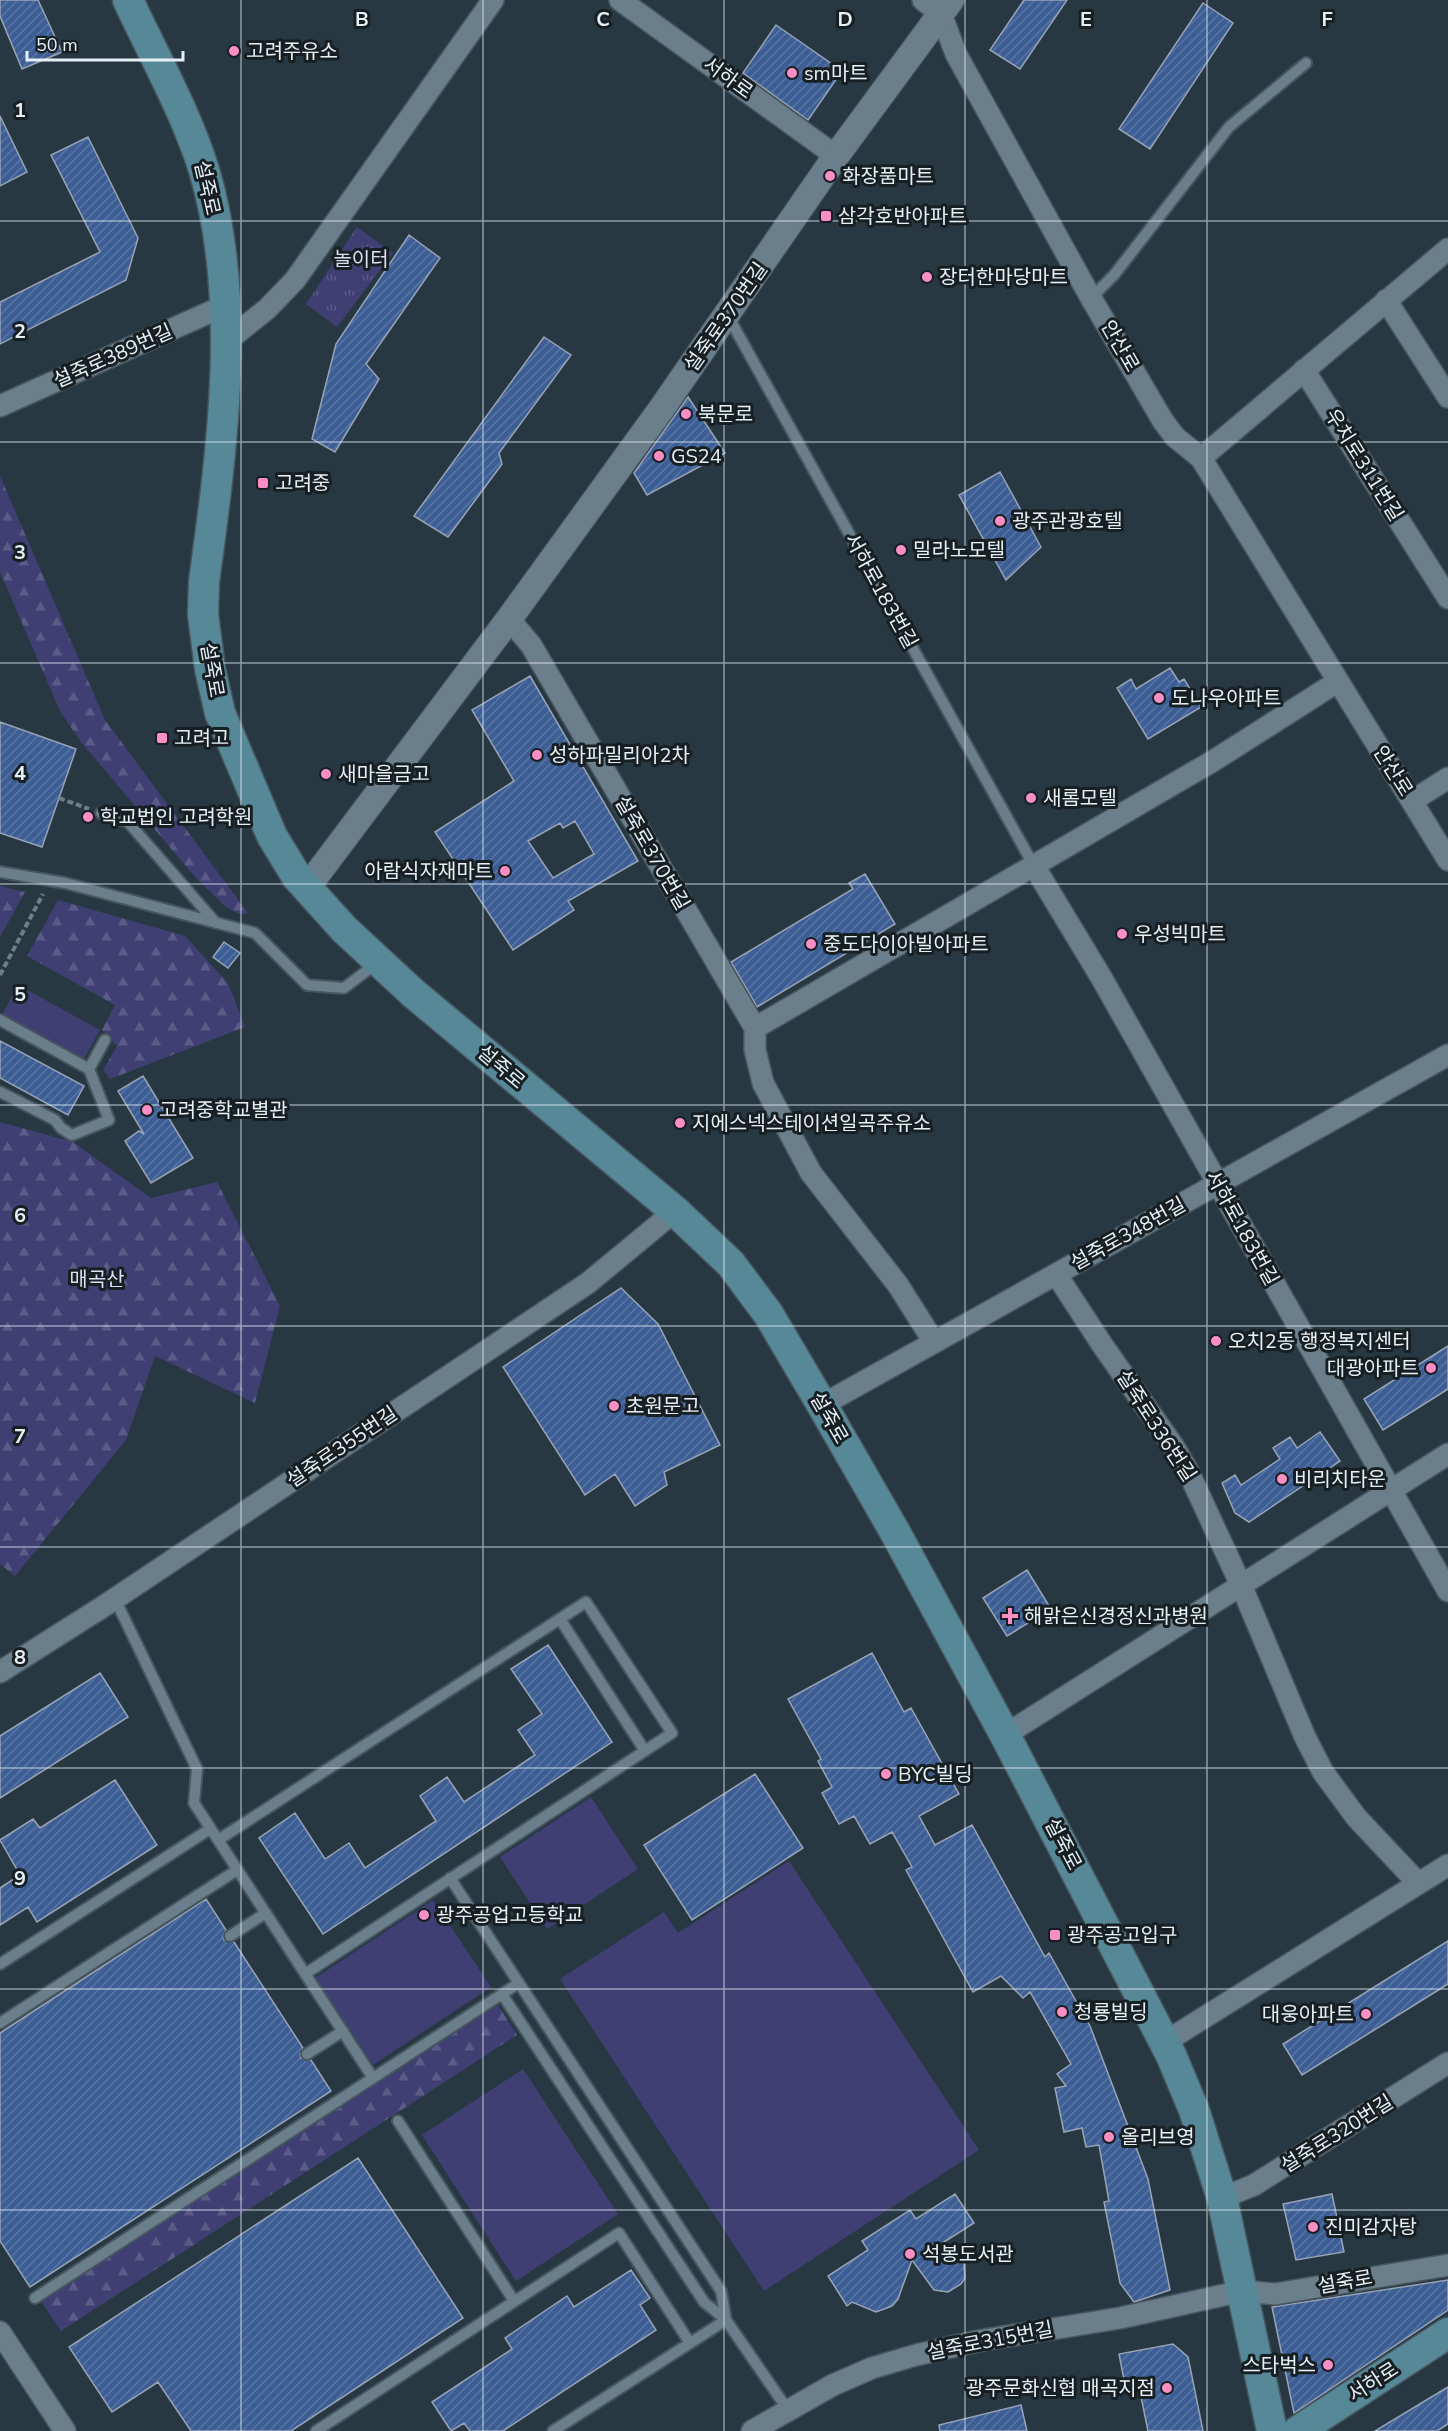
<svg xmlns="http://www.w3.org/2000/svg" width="1448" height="2431" font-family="'Nunito Sans','Noto Sans KR',sans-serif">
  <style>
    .green { fill: #3f3f73 }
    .forest { fill: url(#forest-firs) }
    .park { fill: url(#park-tufts) }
    .building { fill: url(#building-hatch); stroke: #98a4b6; stroke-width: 1.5; fill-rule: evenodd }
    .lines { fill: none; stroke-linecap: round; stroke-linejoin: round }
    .service-casing { stroke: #47555e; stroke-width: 14 }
    .minor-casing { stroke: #47555e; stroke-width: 24 }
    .tertiary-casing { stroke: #47555e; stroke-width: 28 }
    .secondary-casing { stroke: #47555e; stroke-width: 33 }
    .path { stroke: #6f7e87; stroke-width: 4; stroke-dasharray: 6 3; stroke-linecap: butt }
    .service { stroke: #6b7e8b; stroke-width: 10 }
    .minor { stroke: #6b7e8b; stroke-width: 21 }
    .tertiary { stroke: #6b7e8b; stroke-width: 26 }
    .secondary { stroke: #578898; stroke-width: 30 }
    .grid { fill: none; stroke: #e5eff6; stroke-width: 1.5; stroke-opacity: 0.55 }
    .poi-dot { fill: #fa8fc6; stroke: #171f23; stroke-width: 2 }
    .labels { text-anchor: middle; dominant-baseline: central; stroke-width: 6; stroke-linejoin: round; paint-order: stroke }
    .poi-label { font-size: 20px; fill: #e5eff6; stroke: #171f23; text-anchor: start }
    .street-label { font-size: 20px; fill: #e5eff6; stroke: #171f23 }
    .park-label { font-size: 20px; fill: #dcdef1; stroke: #171f23 }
    .grid-label { font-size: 20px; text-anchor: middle; font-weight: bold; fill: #e5eff6; stroke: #171f23; stroke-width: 6; stroke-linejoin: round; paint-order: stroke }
  </style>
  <defs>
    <pattern id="forest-firs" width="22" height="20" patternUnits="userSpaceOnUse" patternTransform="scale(1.5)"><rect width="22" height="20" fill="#3f3f73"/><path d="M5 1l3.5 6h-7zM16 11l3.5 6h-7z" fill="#5b5b88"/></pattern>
    <pattern id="park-tufts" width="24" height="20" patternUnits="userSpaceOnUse" patternTransform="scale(1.5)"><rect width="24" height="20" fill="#3f3f73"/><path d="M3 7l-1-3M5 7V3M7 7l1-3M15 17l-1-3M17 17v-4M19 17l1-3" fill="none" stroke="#5b5b88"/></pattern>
    <pattern id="building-hatch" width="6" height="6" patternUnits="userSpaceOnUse" patternTransform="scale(1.5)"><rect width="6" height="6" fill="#3c5e94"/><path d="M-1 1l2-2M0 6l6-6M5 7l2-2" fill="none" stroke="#5875a4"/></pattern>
  </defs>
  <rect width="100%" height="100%" fill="#273843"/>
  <path class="green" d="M18,985L100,1030L84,1059L2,1015Z
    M591,1797L638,1869L547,1929L500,1857Z
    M789,1861L979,2150L764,2291L560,1979L664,1912L678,1933Z
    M433,1900L491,1987L373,2065L315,1978Z
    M523,2069L618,2214L516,2281L422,2135Z"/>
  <path class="forest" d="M0,476L105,720L248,913L241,915L226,907L195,877L81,742L60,711L0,572Z
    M0,886L25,892L0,937Z
    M58,900L185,936L228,983L245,1027L110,1079L103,1070L117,1046L102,1030L115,1005L27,956Z
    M0,1122L73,1142L151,1198L217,1182L280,1306L255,1403L155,1356L126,1440L15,1576L0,1564Z
    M498,2005L517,2035L61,2331L41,2301Z"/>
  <path class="park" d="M357,227L393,253L337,327L306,304Z"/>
  <path class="building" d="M0,0H38L62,52L22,69L0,16Z
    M1024,0H1067L1020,69L990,50Z
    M1203,3L1233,23L1150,149L1119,129Z
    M776,25L842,71L808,120L743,73Z
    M0,116L27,172L0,186Z
    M88,137L138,238L126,280L0,344V302L100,252L51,155Z
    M409,235L440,258L366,364L379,379L335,452L312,439L336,344Z
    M544,337L571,355L499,453L502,464L448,537L414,516Z
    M688,397L725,453L647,495L634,473Z
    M1000,472L1041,547L1006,580L959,495Z
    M1170,668L1179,682L1184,679L1201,707L1148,739L1117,688L1131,679L1136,689Z
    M530,676L638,861L568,901L574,910L513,950L435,832L514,781L472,710ZM575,821L594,854L553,878L528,841L560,823L563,828Z
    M0,722L76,749L42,847L0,833Z
    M865,874L895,924L757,1007L731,962L853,889L849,883Z
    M224,942L240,953L228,968L213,957Z
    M0,1041L84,1086L68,1115L0,1078Z
    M143,1076L193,1158L151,1183L125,1141L139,1131L144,1134L118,1091Z
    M621,1288L658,1324L720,1445L664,1472L667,1485L635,1506L615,1474L585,1495L503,1367Z
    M1448,1346V1389L1383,1430L1364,1399Z
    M1320,1432L1340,1461L1249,1522L1235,1513L1222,1483L1235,1475L1241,1485L1280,1459L1273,1448L1290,1437L1297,1448Z
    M1027,1570L1051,1609L1007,1636L983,1598Z
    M548,1645L612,1742L323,1934L259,1838L295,1813L325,1859L349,1843L365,1868L436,1821L420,1796L447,1777L464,1802L535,1755L518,1730L542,1714L511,1669Z
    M872,1653L904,1712L911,1708L959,1794L919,1816L935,1845L972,1825L1045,1957L1049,1953L1090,2026L1148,2179L1170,2290L1134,2302L1120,2283L1104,2202L1109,2201L1099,2145L1086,2147L1082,2128L1064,2132L1055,2088L1066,2086L1057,2074L1071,2064L1030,1992L1023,1998L1001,1976L973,1992L906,1870L912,1867L892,1832L870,1844L854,1816L839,1824L822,1793L832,1787L818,1761L821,1759L788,1699Z
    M100,1673L128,1717L0,1798V1736Z
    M755,1774L803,1848L692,1920L644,1845Z
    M115,1780L157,1845L37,1922L28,1907L0,1925V1888L20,1875L0,1840L33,1819L40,1828Z
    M206,1899L226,1930L223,1936L224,1940L234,1942L303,2048L300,2054L301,2058L311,2060L331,2091L30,2287L0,2241V2033Z
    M1448,1941V1984L1302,2075L1283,2044Z
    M358,2158L463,2318L291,2431H191L158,2382L112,2412L69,2347Z
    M955,2194L974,2223L944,2242L964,2263L965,2278L961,2284L948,2292L934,2290L912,2260L898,2299L892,2306L876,2312L852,2302L847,2306L828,2276L868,2250L862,2241L910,2210L916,2219Z
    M1332,2194L1344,2252L1296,2260L1283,2204Z
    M631,2270L650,2298L640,2305L656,2330L503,2431H470L464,2423L451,2431L432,2402L512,2349L505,2338L567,2296L574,2307Z
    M1448,2280V2310L1294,2413L1272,2307Z
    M1173,2344L1188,2357L1203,2431H1148L1139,2387L1126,2390L1119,2354Z
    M1448,2387V2424L1437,2431H1375Z
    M1021,2405L1027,2431H940L939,2425Z"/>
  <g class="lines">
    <defs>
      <path id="service" d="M1091,298L1114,275L1229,127L1306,63
        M728,316L1034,866
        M101,813L128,822L216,923
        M0,872L65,883L255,933L307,985L344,988L377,963
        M0,1020L89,1069L109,1120L72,1135L61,1128L55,1120L0,1092
        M89,1069L105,1040
        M115,1599L197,1769L194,1803L373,2078
        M560,1619L645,1751
        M218,1840L586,1602L672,1733L305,1974
        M450,1878L721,2291L726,2320
        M230,1936L266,1913
        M0,1964L210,1829
        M502,1994L704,2302L726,2320L788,2410
        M0,2023L237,1870
        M307,2054L343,2031
        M398,2121L514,2301
        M35,2298L519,1983
        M316,2431L619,2233L690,2343
        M553,2431L726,2320"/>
      <path id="minor" d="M620,0L836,156
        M923,0L941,14L956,54L1091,298L1163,421L1175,437L1201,458L1448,860
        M1386,300L1448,397
        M227,341L267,309L295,280L493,0
        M1304,370L1448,598
        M0,406L226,305
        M1201,458L1448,249
        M509,619L531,645L755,1028
        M1412,801L1448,778
        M1034,866L1101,977L1448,1591
        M755,1028L1213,761L1337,682
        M755,1028V1050L763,1083L811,1173L898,1285L934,1342
        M1056,1274L1103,1346L1174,1447L1188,1471L1241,1585L1305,1737L1323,1772L1356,1817L1418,1883
        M822,1405L1448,1055
        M0,1672L104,1606L588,1283L675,1211
        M1005,1735L1448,1454
        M1165,2042L1448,1865
        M1222,2198L1254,2185L1448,2063
        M0,2332L65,2431
        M752,2431L833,2385L872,2368L916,2355L978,2341L1120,2318L1242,2291L1275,2294L1448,2265"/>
      <path id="tertiary" d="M306,889L509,619L662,408L836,156L951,0"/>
      <path id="secondary" d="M128,0C154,56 186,112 204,170C243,300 222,450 204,582L203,614L210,669L220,713L272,836L297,877L344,929L413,993L675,1211L731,1264L769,1315L822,1405L895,1532L1005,1735L1171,2055L1194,2110L1222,2198L1272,2431
        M1298,2431L1448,2333"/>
    </defs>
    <use href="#service" class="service-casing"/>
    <use href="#minor" class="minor-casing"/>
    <use href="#tertiary" class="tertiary-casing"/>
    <use href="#secondary" class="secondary-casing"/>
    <path class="path" d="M59,798L89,809
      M0,975L43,894"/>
    <use href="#service" class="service"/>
    <use href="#minor" class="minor"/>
    <use href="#tertiary" class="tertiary"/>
    <use href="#secondary" class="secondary"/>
  </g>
  <path class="grid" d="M241,0V2431M483,0V2431M724,0V2431M965,0V2431M1207,0V2431M0,221H1448M0,442H1448M0,663H1448M0,884H1448M0,1105H1448M0,1326H1448M0,1547H1448M0,1768H1448M0,1989H1448M0,2210H1448"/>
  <g class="poi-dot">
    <circle cx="234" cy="51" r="6"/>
    <circle cx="792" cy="73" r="6"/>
    <circle cx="830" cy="176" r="6"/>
    <rect x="820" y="210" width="12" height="12" rx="3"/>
    <circle cx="927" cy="277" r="6"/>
    <circle cx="686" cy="414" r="6"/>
    <circle cx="659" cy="456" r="6"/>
    <rect x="257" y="477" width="12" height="12" rx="3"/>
    <circle cx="1000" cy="521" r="6"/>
    <circle cx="901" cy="550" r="6"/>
    <circle cx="1159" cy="698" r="6"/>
    <rect x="156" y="732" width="12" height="12" rx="3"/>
    <circle cx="537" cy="755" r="6"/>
    <circle cx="326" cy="774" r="6"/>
    <circle cx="1031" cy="798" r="6"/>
    <circle cx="88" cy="817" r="6"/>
    <circle cx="505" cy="871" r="6"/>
    <circle cx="1122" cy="934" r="6"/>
    <circle cx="811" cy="944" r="6"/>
    <circle cx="147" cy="1110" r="6"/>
    <circle cx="680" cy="1123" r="6"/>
    <circle cx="1216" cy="1341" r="6"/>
    <circle cx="1431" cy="1368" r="6"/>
    <circle cx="614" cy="1406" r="6"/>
    <circle cx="1282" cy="1479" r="6"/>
    <path d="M1007 1607h6v6h6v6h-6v6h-6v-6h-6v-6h6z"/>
    <circle cx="886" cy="1774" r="6"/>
    <circle cx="424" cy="1915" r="6"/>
    <rect x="1049" y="1929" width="12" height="12" rx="3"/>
    <circle cx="1062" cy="2012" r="6"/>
    <circle cx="1366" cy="2014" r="6"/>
    <circle cx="1109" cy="2137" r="6"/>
    <circle cx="1313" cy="2227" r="6"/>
    <circle cx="910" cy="2254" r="6"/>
    <circle cx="1328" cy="2365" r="6"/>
    <circle cx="1167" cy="2388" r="6"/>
  </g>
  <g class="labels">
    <g class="poi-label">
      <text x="246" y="51">고려주유소</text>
      <text x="804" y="73">sm마트</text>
      <text x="842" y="176">화장품마트</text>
      <text x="838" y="216">삼각호반아파트</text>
      <text x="939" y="277">장터한마당마트</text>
      <text x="698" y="414">북문로</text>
      <text x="671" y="456">GS24</text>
      <text x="275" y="483">고려중</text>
      <text x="1012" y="521">광주관광호텔</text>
      <text x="913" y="550">밀라노모텔</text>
      <text x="1171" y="698">도나우아파트</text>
      <text x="174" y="738">고려고</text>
      <text x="549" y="755">성하파밀리아2차</text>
      <text x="338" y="774">새마을금고</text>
      <text x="1043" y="798">새롬모텔</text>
      <text x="100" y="817">학교법인 고려학원</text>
      <text x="493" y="871" text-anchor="end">아람식자재마트</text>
      <text x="1134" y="934">우성빅마트</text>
      <text x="823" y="944">중도다이아빌아파트</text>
      <text x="159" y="1110">고려중학교별관</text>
      <text x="692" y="1123">지에스넥스테이션일곡주유소</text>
      <text x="1228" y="1341">오치2동 행정복지센터</text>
      <text x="1419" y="1368" text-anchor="end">대광아파트</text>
      <text x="626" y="1406">초원문고</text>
      <text x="1294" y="1479">비리치타운</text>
      <text x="1024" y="1616">해맑은신경정신과병원</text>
      <text x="898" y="1774">BYC빌딩</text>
      <text x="436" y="1915">광주공업고등학교</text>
      <text x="1067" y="1935">광주공고입구</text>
      <text x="1074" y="2012">청룡빌딩</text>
      <text x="1354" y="2014" text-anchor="end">대웅아파트</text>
      <text x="1121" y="2137">올리브영</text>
      <text x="1325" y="2227">진미감자탕</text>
      <text x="922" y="2254">석봉도서관</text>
      <text x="1316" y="2365" text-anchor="end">스타벅스</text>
      <text x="1155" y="2388" text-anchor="end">광주문화신협 매곡지점</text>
    </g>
    <g class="street-label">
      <text transform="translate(728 78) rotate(36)">서하로</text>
      <text transform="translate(207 188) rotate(77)">설죽로</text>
      <text transform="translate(726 317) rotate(-55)">설죽로370번길</text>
      <text transform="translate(1120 346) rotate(60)">안산로</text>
      <text transform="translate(113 356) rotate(-24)">설죽로389번길</text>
      <text transform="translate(1364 465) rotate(58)">우치로311번길</text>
      <text transform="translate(881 591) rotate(61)">서하로183번길</text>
      <text transform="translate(212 670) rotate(80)">설죽로</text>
      <text transform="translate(1393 771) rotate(58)">안산로</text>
      <text transform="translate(652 853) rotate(60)">설죽로370번길</text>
      <text transform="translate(501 1067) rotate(40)">설죽로</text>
      <text transform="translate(1242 1228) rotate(61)">서하로183번길</text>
      <text transform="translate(1128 1234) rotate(-29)">설죽로348번길</text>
      <text transform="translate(829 1418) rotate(60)">설죽로</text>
      <text transform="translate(1156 1426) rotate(57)">설죽로336번길</text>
      <text transform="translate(342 1447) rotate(-34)">설죽로355번길</text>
      <text transform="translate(1063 1844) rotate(62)">설죽로</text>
      <text transform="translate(1337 2134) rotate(-32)">설죽로320번길</text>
      <text transform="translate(1345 2282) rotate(-10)">설죽로</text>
      <text transform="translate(990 2341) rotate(-11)">설죽로315번길</text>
      <text transform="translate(1373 2382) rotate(-33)">서하로</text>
    </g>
    <g class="park-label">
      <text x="361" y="259">놀이터</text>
      <text x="97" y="1279">매곡산</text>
    </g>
  </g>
  <g class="grid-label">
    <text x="362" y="26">B</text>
    <text x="603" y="26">C</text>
    <text x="845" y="26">D</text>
    <text x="1086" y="26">E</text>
    <text x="1327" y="26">F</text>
    <text x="20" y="117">1</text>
    <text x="20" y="338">2</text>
    <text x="20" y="559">3</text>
    <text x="20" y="780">4</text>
    <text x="20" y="1001">5</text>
    <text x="20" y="1222">6</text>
    <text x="20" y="1443">7</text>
    <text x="20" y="1664">8</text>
    <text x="20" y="1885">9</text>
  </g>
  <path d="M27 51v9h156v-9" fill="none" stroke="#e5eff6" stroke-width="3"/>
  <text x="36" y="51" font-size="18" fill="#e5eff6" stroke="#171f23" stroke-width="4.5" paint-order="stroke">50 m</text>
</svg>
